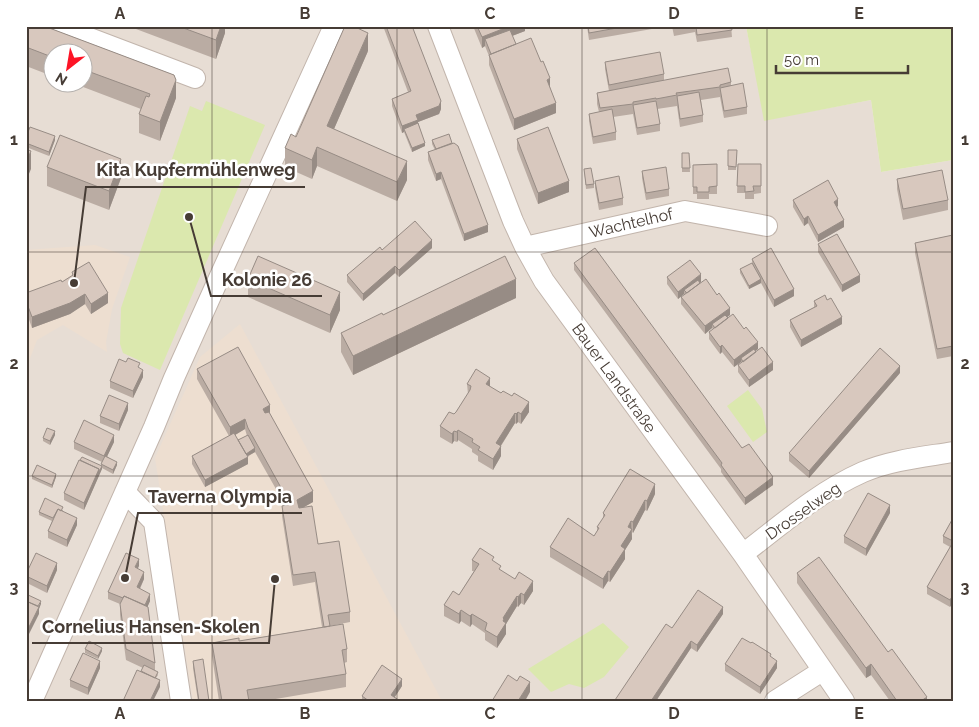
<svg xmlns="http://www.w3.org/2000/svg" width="979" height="727" font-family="Raleway,sans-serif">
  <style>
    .residential { fill: #e7ddd4; fill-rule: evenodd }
    .education { fill: #edded0 }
    .green { fill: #dbe8ae }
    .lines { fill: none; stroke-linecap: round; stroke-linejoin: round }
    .minor-casing { stroke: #c2b5ac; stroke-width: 22 }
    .minor { stroke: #fff; stroke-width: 20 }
    .wall { fill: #baaca3; fill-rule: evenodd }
    .shaded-wall { fill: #978c85 }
    .building { fill: #d8c8be; stroke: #978c85 }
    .grid { fill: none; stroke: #463c35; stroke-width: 1; stroke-opacity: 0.55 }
    .labels { text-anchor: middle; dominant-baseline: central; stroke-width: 5; stroke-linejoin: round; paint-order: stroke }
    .street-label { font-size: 16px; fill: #463c35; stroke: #fff }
    .leader { fill: none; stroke: #463c35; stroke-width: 2 }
    .callout-dot { fill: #463c35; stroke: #fff; stroke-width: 2 }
    .callout-label { font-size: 18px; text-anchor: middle; font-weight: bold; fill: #463c35; stroke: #fff; stroke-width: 5; stroke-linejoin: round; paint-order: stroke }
    .neatline { fill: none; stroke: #463c35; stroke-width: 2 }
    .grid-label { font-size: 16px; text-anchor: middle; font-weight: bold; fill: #463c35 }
  </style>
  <rect width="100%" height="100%" fill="#f3ece6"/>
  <path class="residential" d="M26,26H746L765,120L871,100L881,172L953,160V701H26ZM52,52H82V82H52Z"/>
  <path class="education" d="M95,245L130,257L112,309L106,342L107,352L63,325L37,340L26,369V250Z
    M240,324L442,701H193L155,458L200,357Z"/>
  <path class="green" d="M746,26H953V160L881,172L871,100L764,121Z
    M206,101L265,125L160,370L123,353L120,344L121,308L190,106L202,111Z
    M748,390L762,409L767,432L753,442L727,406Z
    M603,623L629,647L604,677L584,688L569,684L551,692L528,669Z"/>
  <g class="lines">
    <defs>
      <path id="minor" d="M58,26L195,78
        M438,26L513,221L525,247L544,281L743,554L844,701
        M525,247L685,211L767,226
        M125,492L154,522L181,701
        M743,554C781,525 818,492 863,472C891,460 923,457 953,452
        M32,701L154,427L174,378L219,278L334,26
        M775,701L822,671"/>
    </defs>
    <use href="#minor" class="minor-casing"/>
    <use href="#minor" class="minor"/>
  </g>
  <path class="wall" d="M26,26H44L174,75L176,80V98L160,141L139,133V114L141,109L70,82H82V52H52V76L26,66Z
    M128,26H225V33L216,59Z
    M383,26H412L441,109L439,114L418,122L425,146L412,152L404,132L402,133L392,106V99L408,92Z
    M473,26H525V31L512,36L516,44L550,87L556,113L514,130L489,65V56L485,46L482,48Z
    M549,26H564L549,29Z
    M587,26H669L589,40Z
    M672,26H731L732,37L697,42L695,32L674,36Z
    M368,51L334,129L407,180L397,201L317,166L312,179L285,167V148L296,137Z
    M605,62L664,74V81L731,82V86L747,107V114L724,118L720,97L701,100L703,115V122L680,127L677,106L657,109L660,124V131L637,135L633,114L613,117L616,132V140L593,144L589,121V114L599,112L597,104V93L609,91L605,69Z
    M26,137L55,140L49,156L26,147Z
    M517,139L569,192L538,204L517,149Z
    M432,140L488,232L464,241L441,179L436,181L428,160V152L435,150L432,144Z
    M728,150H737L736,170H728Z
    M682,153H689L690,172H682Z
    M717,164V194H709V199H697V194H693V165Z
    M738,164H761V193L754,194V199H745V193H737Z
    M47,167L121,178L109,210L47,186Z
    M584,169L594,184V188L586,189Z
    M642,171L669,189V196L646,200L642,178Z
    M897,179L948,200V210L903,220L897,189Z
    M595,181L623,198V205L599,210L595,188Z
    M793,200L838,206L837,207L844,227L818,242L808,223L804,226L793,207Z
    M953,235V356L937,359L915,253V243Z
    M818,244L860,282L842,292L818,252Z
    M432,248L399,277L395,273L363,301L347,282V275L382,250Z
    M752,259L794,296L774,307L761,283L749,289L740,273V269L752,263Z
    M574,263L742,448L773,485L745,505L721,472V469L574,270Z
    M72,272L108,303L91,314L85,304L70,314L32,328L26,311V293L62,282L72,276Z
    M667,277L701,282L700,283L730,315L727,317L758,349L755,351L773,370L749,387L738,372V365L741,363V362L734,367L722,352L720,354L709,339V332L713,329L712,328L705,334L681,304V297L685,295L684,294L678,299L667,284Z
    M248,279L340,310L330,333L248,297Z
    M516,298L353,375L341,352V333L383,315Z
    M814,301L842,324L801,347L790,327V320L814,307Z
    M140,368L143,377L133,398L110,388V381Z
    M197,369L270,415L313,502L304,507L318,544L350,612V622L330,626L347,649V662L344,663L346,674V687L264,701H219L212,656V643L239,641L322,627L315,582L293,586L282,516V506L285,505L255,452L247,457L248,464L205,487L192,464V456L229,436L197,379ZM245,429L247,436L238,440L235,435Z
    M900,373L809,478L789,461V453Z
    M467,384L490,387L529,412L521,424L518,422L516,424L515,423L501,446V456L493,470L478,461V456L472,452V449L458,440L457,442L454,441L452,444L440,437V426L456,412L468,394Z
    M128,410L119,431L100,423V416Z
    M55,435L50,445L43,441V438Z
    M74,442H114L107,456L117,465L113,474L102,468L84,510L64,500V493L101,466L102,462L74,449Z
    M32,476L56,477L52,488L32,479Z
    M655,494L647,511L645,510L633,533L632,532V539L625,550V559L610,582L608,581L603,589L550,557V547L594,536L597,531V527L603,519V513Z
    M63,510V511L77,525L67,547L48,538V531L52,521L39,515V512Z
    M890,513L866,556L844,543V536Z
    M953,518V602L950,607L927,594V587L950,547L943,543V536Z
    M472,560L494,562L501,571L533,591L524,605L521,603L518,607L517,606L506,624V634L497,648L485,640V633L472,624L470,627L461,621L459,624L444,616V605L459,595L474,571H472Z
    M139,566L137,569L144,579L140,589L150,601L147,607L155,663V670L158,675L156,678L160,687L141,671L143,668L126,660L120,615V604L108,599V592Z
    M57,570L47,593L29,584V588L26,592V574Z
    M797,573L888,652L927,701H890L871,675L866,678L797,583Z
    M723,614L697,652L691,648L656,701H615L672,628Z
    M85,649L102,651L98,659L85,653Z
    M771,657L777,668L760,694L725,671V664Z
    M193,661L209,701H198L193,668Z
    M100,668L88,695L70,687V680Z
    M402,686L395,697L400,701H362V696Z"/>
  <path class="shaded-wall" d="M221,26H225V33L216,59V40Z
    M510,26H525V31L488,45L485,39V46L482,48V37Z
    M368,33V51L327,145V126Z
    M550,78V89L547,80Z
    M176,80V98L160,141V122Z
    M441,101V109L439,114L418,122V127L404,129V132L402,133V126L416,115Z
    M556,103V113L514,130V119Z
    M55,136V140L49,156V152Z
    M425,143V146L412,152V148Z
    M317,147V166L312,179V160Z
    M31,151V169L26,181V162Z
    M121,159V178L109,210V191Z
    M407,161V180L397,201V182Z
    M441,172V179L436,181V174Z
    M569,181V192L538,204V193Z
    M838,199V206L834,209V202Z
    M808,216V223L804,226V219Z
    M844,220V227L818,242V235Z
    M488,225V232L464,241V234Z
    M432,240V248L399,277V270Z
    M395,266V273L363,301V294Z
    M701,274V282L686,293L684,290V294L678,299V292Z
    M860,275V282L842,292V285Z
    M516,279V298L353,375V356Z
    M761,279V283L749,289V286Z
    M794,289V296L774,307V300Z
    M340,292V310L330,333V315Z
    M108,293V303L91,314V304Z
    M85,294V304L70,314L32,328V317Z
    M730,308V315L714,327L712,324V328L705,334V326Z
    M842,317V324L801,347V340Z
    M758,342V349L742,361L741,358V362L734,367V360Z
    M722,345V352L720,354V347Z
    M773,362V370L749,387V380Z
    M900,366V373L809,478V471Z
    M143,370V377L133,398V391Z
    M490,378V388L486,384Z
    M529,402V412L521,424V414Z
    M128,403V410L119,431V424Z
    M270,405V416L263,420V409Z
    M518,412V422L516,424V414Z
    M515,413V423L496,453V443Z
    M245,419V429L230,438V427Z
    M458,430V440L457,442V432Z
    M55,431V435L50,445V441Z
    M454,431V441L452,444V434Z
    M114,435V442L104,463V456Z
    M501,446V456L493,470V459Z
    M255,448V452L244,458V455Z
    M248,457V464L205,487V480Z
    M117,462V465L113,474V470Z
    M102,466V469L84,510V503L99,469Z
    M56,474V477L52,488V485Z
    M773,477V485L745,505V498Z
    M655,484V494L647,511V501Z
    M313,491V502L297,511V500Z
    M645,500V510L633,533V522Z
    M890,505V513L866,556V549Z
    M77,518V525L67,547V540Z
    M631,521L632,539L625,550V559L610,582V572L628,527Z
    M139,559V566L135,574V567Z
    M57,563V570L47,593V586Z
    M608,571V581L603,589V579Z
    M144,572V579L137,594V587Z
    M533,581V591L524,605V595Z
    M521,593V603L518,607V597Z
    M150,594V601L144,615V608Z
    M953,595V602L950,607V600Z
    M517,596V606L506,624V634L497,648V637L503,618Z
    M41,601V604L39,609V614L27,638V631Z
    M723,607V614L697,652V645Z
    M461,610V621L459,624V614Z
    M472,614V624L470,627V616Z
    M691,641V648L656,701H651Z
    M102,648V651L98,659V656Z
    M100,661V668L88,695V688Z
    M777,661V668L760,694V687Z
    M871,664V675L866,678V668Z
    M402,679V686L392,701L391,695Z
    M160,680V687L153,701H150Z
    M530,682V692L525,701H518Z
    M927,697V701H921Z"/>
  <path class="building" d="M26,26H44L174,75L176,80L160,122L139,114L146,96L149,97L150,94L82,69V52H52V57L26,47Z
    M178,26H221L216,40Z
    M345,26H353L368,33L327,126L407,161L397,182L317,147L312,160L285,148L291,134L296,137Z
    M386,26H412L441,101L439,106L416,115L418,120L402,126L392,99L411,91Z
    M477,26H510L482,37Z
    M588,26H628L589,33Z
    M673,26H684V27L674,28Z
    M696,26H731L732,30L697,35Z
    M510,30L516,44L491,54L485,39Z
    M531,38L541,62L543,61L550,78L547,80L556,103L514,119L489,55Z
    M660,52L664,74L609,85L605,62Z
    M728,68L731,82L720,85V87L676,93L677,95L656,99V98L633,102V104L600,108L597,93Z
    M743,83L747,107L724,111L720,88Z
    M699,92L703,115L680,119L677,96Z
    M656,101L660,124L637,128L633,105Z
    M612,109L616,132L593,137L589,114Z
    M418,123L425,143L412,148L404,129Z
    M30,127L55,136L49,152L26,143V137Z
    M548,127L569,181L538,193L517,139Z
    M449,134L452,143L436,149L432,140Z
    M60,135L121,159L109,191L47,167Z
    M454,143L458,146L488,225L464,234L441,172L436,174L428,152Z
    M26,149L31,151L26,162Z
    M728,150H737L736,167L728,166Z
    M682,153H689L690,168H682Z
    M717,164V186L709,187V192H697V187H693V165Z
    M738,164H761V186H753L754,191L745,192V186H737Z
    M666,167L669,189L646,193L642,171Z
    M591,168L594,184L586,185L584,169Z
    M942,170L948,200L903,209L897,179Z
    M619,176L623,198L599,203L595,181Z
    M828,180L838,199L834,202L844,220L818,235L808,216L804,219L793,200Z
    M415,221L432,240L399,270L395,266L363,294L347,275L380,247L382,250Z
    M837,234L860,275L842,285L818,244Z
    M953,235V346L937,349L915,243Z
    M595,248L742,448L749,444L773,477L745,498L721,465L722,463L574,263Z
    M771,248L794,289L774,300L752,259Z
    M258,256L340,292L330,315L248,279Z
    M505,256L516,279L353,356L341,333L382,313L383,315Z
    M690,260L701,274L678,292L667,277Z
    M89,262L108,293L91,304L85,294L70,303L32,317L26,301V293L61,280L62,282L73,275L72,272Z
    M752,263L761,279L749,286L740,269Z
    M706,279L717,295L719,293L730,308L705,326L681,297Z
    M698,280L700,283L687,293L684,290Z
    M825,295L827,300L831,298L842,317L801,340L790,320L817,306L814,301Z
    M733,314L744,329L746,327L758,342L734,360L722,345L720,347L709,332Z
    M725,315L728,318L715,328L712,324Z
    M238,347L270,405L263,409L265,413L269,412L313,491L297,500L299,508L312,506L318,544L339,541L350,612L328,615L330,626L324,627L315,572L293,575L282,506L290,504L248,428L245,419L230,427L197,369Z
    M762,347L773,362L749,380L738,365Z
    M880,348L900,366L809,471L789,453Z
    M754,349L756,352L743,362L741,358Z
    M128,358L140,363L138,367L143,370L133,391L110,381L119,359L126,362Z
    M476,369L490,378L486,384L501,393L503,391L512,396L514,393L529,402L521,414L518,412L516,414L515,413L496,443L501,446L493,459L478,450L480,447L472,442L473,439L458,430L457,432L454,431L452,434L440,426L449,412L454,414L456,412L470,390L471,386L467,384Z
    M109,395L128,403L119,424L100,416Z
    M84,420L114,435L104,456L74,442Z
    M47,428L55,431L50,441L43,438Z
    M234,433L248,457L205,480L192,456Z
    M248,435L255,448L246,454L238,440Z
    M105,456L117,462L113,470L101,464Z
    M82,457L102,466L99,472V469L80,460Z
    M79,460L99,469L84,503L64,493Z
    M37,465L56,474L52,485L32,476Z
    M630,469L655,484L647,501L645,500L633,522L631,521L628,527L632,529L621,546L625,549L610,572L608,571L603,579L550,547L568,518L594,536L599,528L597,527L605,515L603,513Z
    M868,493L890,505L866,549L844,536Z
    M45,498L63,507L61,511L58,509L53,518L39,512Z
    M58,509L77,518L67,540L48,531Z
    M953,518V541L943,536Z
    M953,542V595L950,600L927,587Z
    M480,548L494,557L492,560L501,566L499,569L515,579L519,572L533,581L524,595L521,593L518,597L517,596L503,618L504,619L503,621L506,623L497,637L485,630L487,623L472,614L470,616L461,610L459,614L444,605L453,591L459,595L479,564L472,560Z
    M36,553L57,563L47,586L26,576V574Z
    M126,553L139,559L135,567L144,572L137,587L150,594L145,605L124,596L123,598L108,592Z
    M819,557L888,652L892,649L927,697L921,701H897L871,664L866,668L797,573Z
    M698,590L723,607L697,645L691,641L651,701H616L615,700L666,624L672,628Z
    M26,594L41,601L38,606L26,601Z
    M124,596L148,607L155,663L126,649L120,604Z
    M26,601L39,607L27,631H26Z
    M343,624L347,649L342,650L346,674L247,690L249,701H222L212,643L239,638V641Z
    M742,638L751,643L752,642L771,654L770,656L777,661L760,687L725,664Z
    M89,641L102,648L98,656L85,649Z
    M83,653L100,661L88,688L70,680Z
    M203,659L209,701H199L193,661Z
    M144,665L158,672L155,678L141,671Z
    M382,665L402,679L391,695L400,701H369L362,696Z
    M137,670L160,680L150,701H123Z
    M508,675L517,681L520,676L530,682L518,701H492Z"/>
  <path class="grid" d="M212,26V701M397,26V701M582,26V701M767,26V701M26,252H953M26,476H953"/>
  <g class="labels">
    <g class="street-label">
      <text transform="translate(631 223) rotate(-13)">Wachtelhof</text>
      <text transform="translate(614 378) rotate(54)">Bauer Landstraße</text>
      <text transform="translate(803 511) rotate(-35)">Drosselweg</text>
    </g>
  </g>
  <path class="leader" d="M74 283L86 187H305M189 217L211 296H322M125 578L138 513H302M275 579L269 643H32"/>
  <g class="callout-dot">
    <circle cx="74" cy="283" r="5"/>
    <circle cx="189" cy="217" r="5"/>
    <circle cx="125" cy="578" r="5"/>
    <circle cx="275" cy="579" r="5"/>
  </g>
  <g class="callout-label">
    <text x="196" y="176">Kita Kupfermühlenweg</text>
    <text x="267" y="286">Kolonie 26</text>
    <text x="220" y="503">Taverna Olympia</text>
    <text x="151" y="633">Cornelius Hansen-Skolen</text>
  </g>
  <rect width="979" height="727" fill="none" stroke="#ffffff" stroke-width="55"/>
  <g transform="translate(68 68) rotate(211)"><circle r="24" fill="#ffffff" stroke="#b5b1ae"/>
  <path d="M0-4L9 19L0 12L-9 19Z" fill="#fd1426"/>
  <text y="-8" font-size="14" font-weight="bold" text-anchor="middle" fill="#463c35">N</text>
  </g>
  <path d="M776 65v8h132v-8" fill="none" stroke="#463c35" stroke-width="2.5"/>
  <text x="784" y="65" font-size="15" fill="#463c35" stroke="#ffffff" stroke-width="4" paint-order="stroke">50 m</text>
  <rect x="28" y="28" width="924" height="672" class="neatline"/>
  <g class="grid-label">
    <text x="120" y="19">A</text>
    <text x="305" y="19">B</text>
    <text x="490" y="19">C</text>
    <text x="674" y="19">D</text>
    <text x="859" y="19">E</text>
    <text x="14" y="145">1</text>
    <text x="965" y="145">1</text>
    <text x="14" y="369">2</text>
    <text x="965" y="369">2</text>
    <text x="14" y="593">3</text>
    <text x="965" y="593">3</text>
    <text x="120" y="719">A</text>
    <text x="305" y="719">B</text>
    <text x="490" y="719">C</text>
    <text x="674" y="719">D</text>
    <text x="859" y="719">E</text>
  </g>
</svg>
